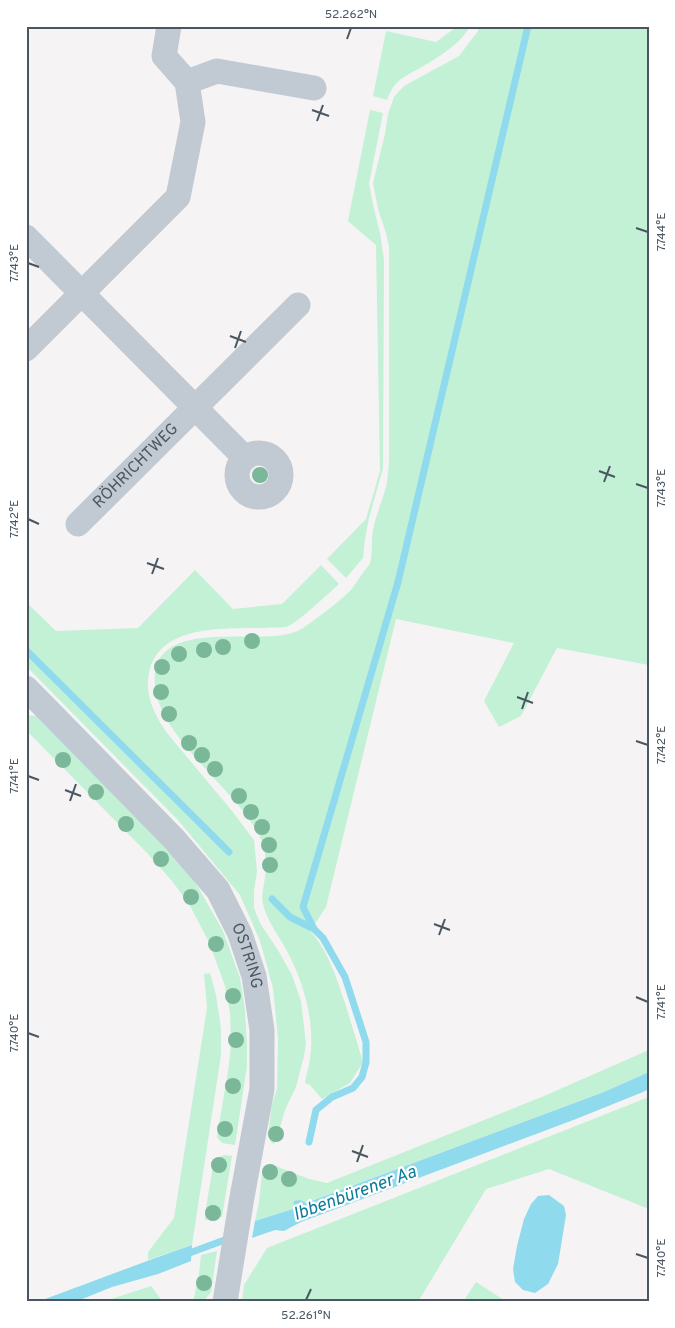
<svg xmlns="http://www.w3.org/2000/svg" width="675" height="1328" font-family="Overpass,sans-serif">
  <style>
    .green { fill: #c3f1d5 }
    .water { fill: #90daee }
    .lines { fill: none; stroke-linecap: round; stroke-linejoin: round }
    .stream { stroke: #90daee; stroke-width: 7 }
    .minor { stroke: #c1cad2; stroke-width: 25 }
    .tree { fill: #7bb799 }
    .ticks { fill: none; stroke: #4a5661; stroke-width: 2 }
    .labels { text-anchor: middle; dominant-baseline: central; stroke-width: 4.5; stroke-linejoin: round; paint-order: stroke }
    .street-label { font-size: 16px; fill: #4a5661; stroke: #fff }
    .water-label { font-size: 18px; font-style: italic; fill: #0c7c9b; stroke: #fff }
    .neatline { fill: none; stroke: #4a5661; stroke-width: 2 }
    .ticks-label { font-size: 12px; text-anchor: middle; fill: #4a5661 }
  </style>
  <rect width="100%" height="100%" fill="#f5f3f3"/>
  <path class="green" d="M458,26H470C462,43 436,59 420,68C411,73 400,78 394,86C391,90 389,95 387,100L373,96L386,31L436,42Z
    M479,26H649V665L557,648L521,716L499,727L484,701L514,643L396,619L326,907L310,931C329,952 336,977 345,1003C351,1023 357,1042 363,1062L350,1083L322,1099L310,1085L305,1083C306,1075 309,1067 310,1059C315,1024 305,986 289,955C281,938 267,922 263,904C261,897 263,890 264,884C267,868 267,850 259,835C234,786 148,730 155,673C162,618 260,646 295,632C299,631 302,628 306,626C320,616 339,602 351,590C355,585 359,578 363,573C365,570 369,566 370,563C373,554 371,540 373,530C376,515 382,501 386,487C388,479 388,470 389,462V247L386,233L378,209L373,183L385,134L388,114L394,97L404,86L459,56L478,31Z
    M370,110L383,113L369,184L374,209L380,233L384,260L383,468L369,518L365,539L363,558L346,578L327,559L366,519L380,471L376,245L348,221Z
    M321,565L339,584C329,593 295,625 286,627C279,628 270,627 263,628C224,629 159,624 149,673C144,694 155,716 167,733L232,811L254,840L257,871L254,891V908L260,923L279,952L292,975L301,1001L306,1044L304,1056L296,1087L285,1110L276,1141L274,1144L271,1142L268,1135L272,1104L277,1089L278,1039L273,988L260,941L240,895L178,820L26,666V602L56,631L138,628L195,570L233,609L282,604Z
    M27,715L36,716L161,842L184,867L198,887L223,931L240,978L245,1010L247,1047V1066L235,1145L222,1143L217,1137L229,1065L231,1044L230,1013L225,986L209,942L189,904L172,881L148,854L26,730Z
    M210,973L216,995L221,1028V1055L192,1245L148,1260V1252L174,1218L207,1008L204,974Z
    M649,1050V1072L604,1092L305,1203L300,1200L293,1209L255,1221L259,1202L262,1174L267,1166L273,1165L309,1179L327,1183L544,1096Z
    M649,1097V1209L549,1169L486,1189L418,1302H242L244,1285L267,1248Z
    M224,1155L232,1156L222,1217L205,1220V1214L214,1160Z
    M217,1251L211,1292L203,1302H193L199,1274L201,1255Z
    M476,1282L507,1302H463Z
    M151,1286L163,1302H102Z"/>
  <path class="water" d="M649,1072V1089L643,1092L576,1119L301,1222L284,1231L275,1230L252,1238L255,1221L293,1209L294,1201L300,1200L306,1203L604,1092Z
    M549,1195L564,1206L566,1215L558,1264L548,1284L535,1293L523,1290L515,1282L513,1269L517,1246L524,1219L531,1204L538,1196Z
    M192,1245L191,1261L158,1274L112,1287L75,1302H37C89,1283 140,1263 192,1245Z"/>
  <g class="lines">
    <path class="stream" d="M26,650L229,852
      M272,899L290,917L314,929
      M309,1142L316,1110L332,1097L353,1088L362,1077L366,1062V1042L345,977L323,938L314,929L303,907L398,582L528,26
      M184,1255L230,1238"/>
    <g class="minor">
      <path d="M187,82L217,71L314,88"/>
      <path d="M26,237L245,458"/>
      <path d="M26,349L178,197L193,122L187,82L164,56L169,26"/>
      <circle cx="259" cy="475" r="22"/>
      <path id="s1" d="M78,524L298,305"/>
      <path id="s2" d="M26,688L173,838L218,890L240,934L254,976L262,1030V1089L242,1197L225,1302"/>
    </g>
  </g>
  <g class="tree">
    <circle cx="260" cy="475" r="8"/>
    <circle cx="252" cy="641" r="8"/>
    <circle cx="223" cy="647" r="8"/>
    <circle cx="204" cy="650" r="8"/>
    <circle cx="179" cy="654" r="8"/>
    <circle cx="162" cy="667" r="8"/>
    <circle cx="161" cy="692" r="8"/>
    <circle cx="169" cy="714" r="8"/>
    <circle cx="189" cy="743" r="8"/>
    <circle cx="202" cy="755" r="8"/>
    <circle cx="63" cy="760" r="8"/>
    <circle cx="215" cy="769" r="8"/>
    <circle cx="96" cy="792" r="8"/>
    <circle cx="239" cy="796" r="8"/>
    <circle cx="251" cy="812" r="8"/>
    <circle cx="126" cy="824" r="8"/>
    <circle cx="262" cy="827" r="8"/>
    <circle cx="269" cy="845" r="8"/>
    <circle cx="161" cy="859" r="8"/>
    <circle cx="270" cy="865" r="8"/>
    <circle cx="191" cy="897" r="8"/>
    <circle cx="216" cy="944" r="8"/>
    <circle cx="233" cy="996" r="8"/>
    <circle cx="236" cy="1040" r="8"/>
    <circle cx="233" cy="1086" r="8"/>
    <circle cx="225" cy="1129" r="8"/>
    <circle cx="276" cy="1134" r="8"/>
    <circle cx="219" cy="1165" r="8"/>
    <circle cx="270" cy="1172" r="8"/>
    <circle cx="289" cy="1179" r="8"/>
    <circle cx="213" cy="1213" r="8"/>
    <circle cx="204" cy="1283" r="8"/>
  </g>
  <path class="ticks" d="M347,39L351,28M312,110L329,116M317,121L323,105M636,228L648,232M28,263L39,267M230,336L246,342M235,348L241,331M599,471L615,477M604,482L610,466M636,484L648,488M28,519L39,524M147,563L164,569M152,574L158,558M517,697L533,703M522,709L528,692M636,741L648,745M28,776L39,780M65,790L81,796M70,801L76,784M434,924L450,930M439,935L445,919M636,997L648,1002M28,1033L39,1037M352,1151L368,1157M357,1162L363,1145M636,1254L648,1258M306,1300L311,1289"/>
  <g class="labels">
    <g class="street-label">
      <text stroke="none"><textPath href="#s1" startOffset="82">RÖHRICHTWEG</textPath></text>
      <text stroke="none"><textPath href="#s2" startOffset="351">OSTRING</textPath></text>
    </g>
    <g class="water-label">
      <text transform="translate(355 1194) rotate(-20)">Ibbenbürener Aa</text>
    </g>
  </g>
  <rect width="675" height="1328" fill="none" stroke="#ffffff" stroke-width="55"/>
  <rect x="28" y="28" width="620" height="1272" class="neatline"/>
  <g class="ticks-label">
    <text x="351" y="18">52.262°N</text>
    <text transform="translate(661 232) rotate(-90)" y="4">7.744°E</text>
    <text transform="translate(14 263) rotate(-90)" y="4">7.743°E</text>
    <text transform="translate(661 488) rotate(-90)" y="4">7.743°E</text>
    <text transform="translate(14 519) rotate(-90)" y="4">7.742°E</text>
    <text transform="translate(661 745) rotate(-90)" y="4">7.742°E</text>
    <text transform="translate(14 776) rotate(-90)" y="4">7.741°E</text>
    <text transform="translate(661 1002) rotate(-90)" y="4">7.741°E</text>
    <text transform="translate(14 1033) rotate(-90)" y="4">7.740°E</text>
    <text transform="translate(661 1258) rotate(-90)" y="4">7.740°E</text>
    <text x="306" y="1319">52.261°N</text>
  </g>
</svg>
